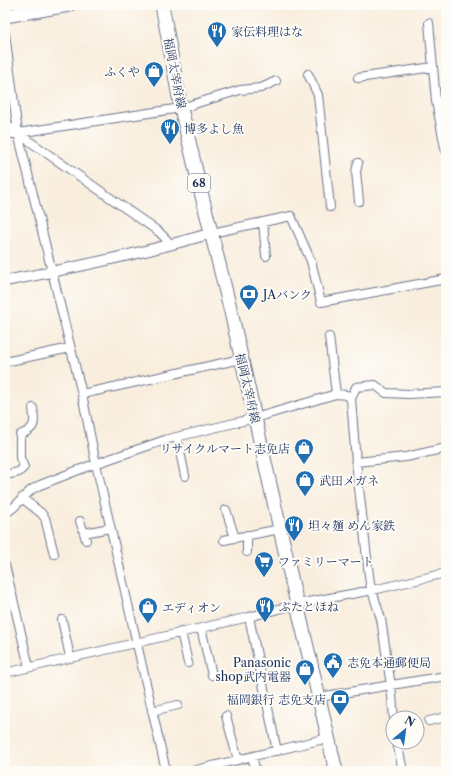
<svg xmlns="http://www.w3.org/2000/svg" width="451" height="776" font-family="'Libre Caslon Text','Noto Serif JP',serif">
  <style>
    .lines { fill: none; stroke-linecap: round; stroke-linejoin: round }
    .minor-casing { stroke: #69728b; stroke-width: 10 }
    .tertiary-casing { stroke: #69728b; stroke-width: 12 }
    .primary-casing { stroke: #69728b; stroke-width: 15 }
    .minor { stroke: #fff; stroke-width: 8 }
    .tertiary { stroke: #fff; stroke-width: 10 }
    .primary { stroke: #fff; stroke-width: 13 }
    .labels { text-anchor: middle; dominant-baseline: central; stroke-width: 4; stroke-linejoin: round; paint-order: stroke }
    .shield { fill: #fdfcf7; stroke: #5f6c8c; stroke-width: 1 }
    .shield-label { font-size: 11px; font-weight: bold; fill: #1b2f5e }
    .poi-label { font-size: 12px; fill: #1b2f5e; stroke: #fdfcf7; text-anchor: start }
    .street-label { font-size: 12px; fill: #1b2f5e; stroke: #fdfcf7 }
  </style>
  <rect width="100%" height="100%" fill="#fdfcf7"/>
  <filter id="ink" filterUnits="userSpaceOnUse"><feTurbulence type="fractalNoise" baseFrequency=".025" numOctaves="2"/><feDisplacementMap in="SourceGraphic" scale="8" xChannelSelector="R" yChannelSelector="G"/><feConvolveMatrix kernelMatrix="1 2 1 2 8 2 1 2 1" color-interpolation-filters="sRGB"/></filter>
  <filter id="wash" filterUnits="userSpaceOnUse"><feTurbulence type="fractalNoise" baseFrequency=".012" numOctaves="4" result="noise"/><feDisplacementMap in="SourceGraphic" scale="16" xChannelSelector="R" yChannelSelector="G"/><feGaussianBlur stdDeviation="0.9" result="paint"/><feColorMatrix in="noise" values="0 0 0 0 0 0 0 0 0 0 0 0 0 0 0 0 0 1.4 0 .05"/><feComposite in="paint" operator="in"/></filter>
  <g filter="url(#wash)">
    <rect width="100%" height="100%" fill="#f9eede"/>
  </g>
  <g filter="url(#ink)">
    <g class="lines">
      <defs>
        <path id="minor" d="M429,23L436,101L446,153
          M5,34L18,133L82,394L96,464L166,771
          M308,74L318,95L330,207
          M358,78L433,67
          M5,124L159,232L172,245
          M5,135L181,108L240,90L261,88L276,81
          M358,163L356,172L359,201
          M263,222L266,256
          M212,233L291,216L311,261L321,302L446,279
          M329,337L336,394
          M5,362L70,348
          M82,394L241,359
          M177,437L185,476
          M356,462L406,457L446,448
          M5,475L19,472L24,467L20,458V435C36,428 35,424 33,408
          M22,498L41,513L45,518L54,554
          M226,510L235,538
          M5,514L14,507L31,490L40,485L89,466L168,439L255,418L336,394L347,395L351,399
          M80,521L84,533
          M86,540L84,533L110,528
          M224,540L280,529
          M247,552V535
          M5,565L29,667
          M249,617L277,751
          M62,620L70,657
          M201,628L212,675
          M181,632L188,663
          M5,673L249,617L297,604L373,590L446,573
          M319,697L446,676
          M152,711L178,705
          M226,716L238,760
          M394,718L391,686L381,619L370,584L356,462L351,399L356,387L375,385L386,393L409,394L446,392
          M429,721L446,717
          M397,742L403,771
          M252,757L256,771
          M192,771L328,738"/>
        <path id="tertiary" d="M5,281C74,268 144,253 212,233"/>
        <path id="primary" d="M162,5L181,108L201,192L231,312L297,604L336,771
          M5,16L69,5"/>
      </defs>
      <use href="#minor" class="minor-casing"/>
      <use href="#tertiary" class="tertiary-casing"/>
      <use href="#primary" class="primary-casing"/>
      <use href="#minor" class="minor"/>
      <use href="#tertiary" class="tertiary"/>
      <use href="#primary" class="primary"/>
    </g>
  </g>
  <defs>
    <symbol id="restaurant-pin" viewBox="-11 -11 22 30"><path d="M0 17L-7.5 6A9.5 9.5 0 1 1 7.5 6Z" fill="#1f6fb2" stroke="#fdfcf7"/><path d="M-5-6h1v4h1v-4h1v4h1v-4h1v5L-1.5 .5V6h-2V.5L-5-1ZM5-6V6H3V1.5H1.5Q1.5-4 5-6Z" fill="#fff"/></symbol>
    <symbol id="shop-pin" viewBox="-11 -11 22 30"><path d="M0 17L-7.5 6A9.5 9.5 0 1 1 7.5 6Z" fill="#1f6fb2" stroke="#fdfcf7"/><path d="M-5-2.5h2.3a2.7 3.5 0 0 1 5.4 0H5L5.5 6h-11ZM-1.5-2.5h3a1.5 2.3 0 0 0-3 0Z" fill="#fff"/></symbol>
    <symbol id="bank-pin" viewBox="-11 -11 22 30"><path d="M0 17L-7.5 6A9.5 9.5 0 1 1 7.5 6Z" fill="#1f6fb2" stroke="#fdfcf7"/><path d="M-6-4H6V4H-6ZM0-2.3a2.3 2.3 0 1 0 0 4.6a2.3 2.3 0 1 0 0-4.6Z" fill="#fff"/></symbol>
    <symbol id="supermarket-pin" viewBox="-11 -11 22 30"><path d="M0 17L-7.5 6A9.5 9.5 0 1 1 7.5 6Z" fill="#1f6fb2" stroke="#fdfcf7"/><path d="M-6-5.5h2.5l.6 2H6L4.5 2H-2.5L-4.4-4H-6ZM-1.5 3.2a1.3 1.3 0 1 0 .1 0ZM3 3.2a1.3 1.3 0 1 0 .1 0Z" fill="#fff"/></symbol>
    <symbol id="civic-pin" viewBox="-11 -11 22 30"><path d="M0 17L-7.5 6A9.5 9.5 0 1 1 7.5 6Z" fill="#1f6fb2" stroke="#fdfcf7"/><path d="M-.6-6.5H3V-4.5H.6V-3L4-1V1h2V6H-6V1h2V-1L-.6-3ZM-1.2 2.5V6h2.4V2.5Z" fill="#fff"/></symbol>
  </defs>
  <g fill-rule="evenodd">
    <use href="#restaurant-pin" x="206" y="20" width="22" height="30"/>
    <use href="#shop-pin" x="143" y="60" width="22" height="30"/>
    <use href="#restaurant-pin" x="159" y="117" width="22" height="30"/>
    <use href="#bank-pin" x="238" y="283" width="22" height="30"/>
    <use href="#shop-pin" x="293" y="437" width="22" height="30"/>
    <use href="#shop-pin" x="294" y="469" width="22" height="30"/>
    <use href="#restaurant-pin" x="283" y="514" width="22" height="30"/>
    <use href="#supermarket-pin" x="253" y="550" width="22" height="30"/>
    <use href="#restaurant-pin" x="254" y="595" width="22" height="30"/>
    <use href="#shop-pin" x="137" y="596" width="22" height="30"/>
    <use href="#civic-pin" x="322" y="651" width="22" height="30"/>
    <use href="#shop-pin" x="294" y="658" width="22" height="30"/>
    <use href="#bank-pin" x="329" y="688" width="22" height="30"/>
  </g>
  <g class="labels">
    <rect class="shield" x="188" y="174" width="22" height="18" rx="3"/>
    <g class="shield-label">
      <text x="199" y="183">68</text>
    </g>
    <g class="poi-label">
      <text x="231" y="31">家伝料理はな</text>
      <text x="140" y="71" text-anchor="end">ふくや</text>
      <text x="184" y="128">博多よし魚</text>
      <text x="263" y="294">JAバンク</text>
      <text x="290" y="448" text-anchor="end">リサイクルマート志免店</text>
      <text x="319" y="480">武田メガネ</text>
      <text x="308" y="525">坦々麺 めん家鉄</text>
      <text x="278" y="561">ファミリーマート</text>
      <text x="279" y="606">ぶたとほね</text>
      <text x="162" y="607">エディオン</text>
      <text x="291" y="662" text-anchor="end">Panasonic<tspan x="291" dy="14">shop武内電器</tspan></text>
      <text x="347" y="662">志免本通郵便局</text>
      <text x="326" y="699" text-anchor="end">福岡銀行 志免支店</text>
    </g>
    <g class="street-label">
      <text transform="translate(175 73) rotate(79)">福岡太宰府線</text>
      <text transform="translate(248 388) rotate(77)">福岡太宰府線</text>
    </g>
  </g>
  <rect width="451" height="776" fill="none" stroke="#fdfcf7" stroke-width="20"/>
  <g transform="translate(405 730) rotate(29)"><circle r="19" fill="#fdfcf7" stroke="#a3aaba"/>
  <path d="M0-3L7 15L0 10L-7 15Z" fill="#1f6fb2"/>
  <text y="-6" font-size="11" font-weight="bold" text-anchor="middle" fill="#1b2f5e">N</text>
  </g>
</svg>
